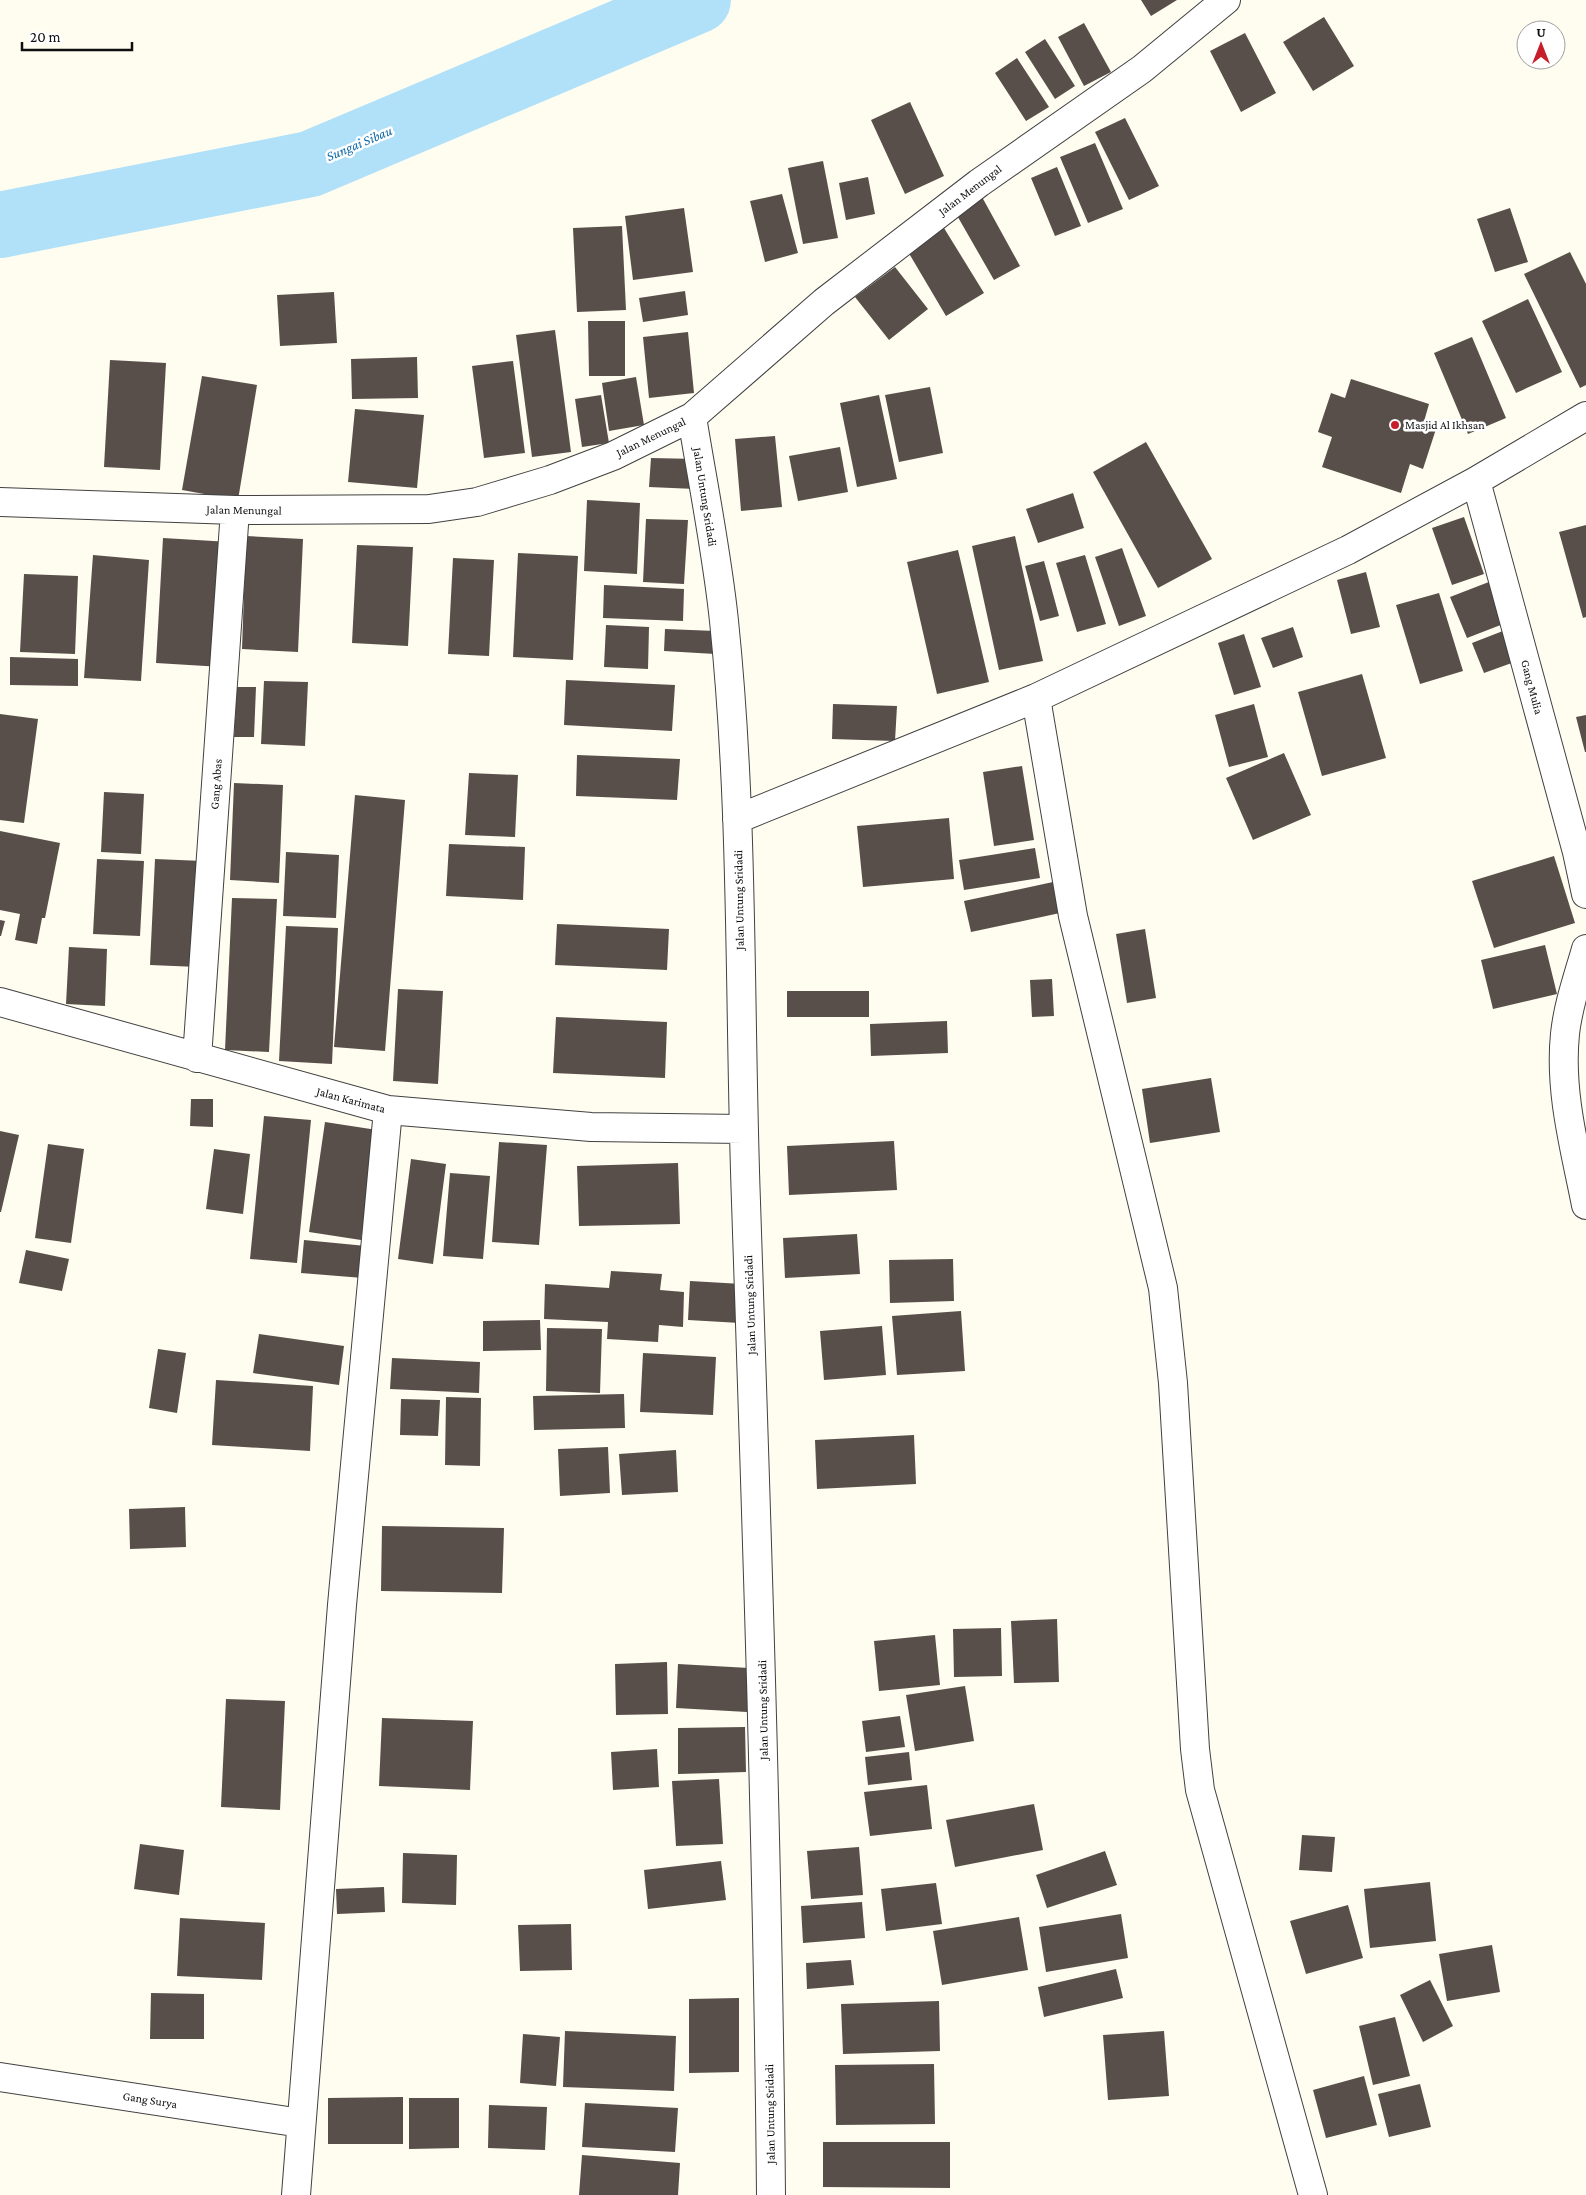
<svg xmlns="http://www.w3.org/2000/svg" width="1586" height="2195" font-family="'Crimson Pro',serif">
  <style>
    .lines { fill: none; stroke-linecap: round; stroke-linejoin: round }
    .river { stroke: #b1e1f9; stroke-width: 66 }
    .building { fill: #584f4a }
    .street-casing { stroke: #414141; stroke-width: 30 }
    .street { stroke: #fff; stroke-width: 28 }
    .poi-dot { fill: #c71e2b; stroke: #fff; stroke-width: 2 }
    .labels { text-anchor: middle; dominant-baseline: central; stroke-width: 5; stroke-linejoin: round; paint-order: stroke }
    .street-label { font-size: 12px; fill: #0e0e0e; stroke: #fff }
    .poi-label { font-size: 12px; fill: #0e0e0e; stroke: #fff; text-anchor: start }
    .water-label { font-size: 14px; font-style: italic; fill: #106aa8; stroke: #fff }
  </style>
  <rect width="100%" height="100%" fill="#fffcf0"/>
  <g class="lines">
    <path class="river" d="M0,225L310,164L698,0"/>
  </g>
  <path class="building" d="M1141,0H1177L1151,16Z
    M1324,17L1354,66L1313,91L1283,42Z
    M1084,23L1111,72L1084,86L1058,37Z
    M1245,33L1276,93L1241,112L1210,51Z
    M1045,39L1075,86L1055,99L1025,52Z
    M1017,58L1049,107L1026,121L995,73Z
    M910,102L944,176L905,194L871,120Z
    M1125,118L1159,186L1129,200L1095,132Z
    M1095,143L1123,209L1088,223L1060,157Z
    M823,161L838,238L803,244L788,168Z
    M1057,167L1081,226L1055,236L1031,178Z
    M868,177L875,214L846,220L839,183Z
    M782,194L798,253L765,262L750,201Z
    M982,197L1020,266L994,280L955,212Z
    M684,208L693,272L633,280L625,216Z
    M1510,208L1528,262L1495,272L1477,219Z
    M622,226L626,310L577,312L573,228Z
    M944,228L984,293L946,316L907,250Z
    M1570,252L1586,284V385L1580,388L1524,274Z
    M895,267L928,309L889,340L855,297Z
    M685,291L688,315L643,322L639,298Z
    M334,292L337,343L280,346L277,295Z
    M1528,299L1562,372L1516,393L1482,321Z
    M588,321H625V376H589Z
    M555,330L571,452L532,457L516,335Z
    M688,332L694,393L649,398L643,337Z
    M1472,337L1506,418L1468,434L1434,353Z
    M417,357L418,398L352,399L351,359Z
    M110,360L166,363L160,470L104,467Z
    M513,361L525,453L484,458L472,366Z
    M202,376L257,385L238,500L182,490Z
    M636,377L644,425L609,431L602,383Z
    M1351,379L1429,404L1423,425L1436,429L1423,469L1410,464L1401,493L1322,467L1332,437L1318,432L1331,393L1345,398Z
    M930,387L943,453L899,462L885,395Z
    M601,395L609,443L582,447L575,399Z
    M879,395L897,479L857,487L840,403Z
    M355,409L424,415L417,488L348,482Z
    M775,436L782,507L741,511L735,439Z
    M1146,442L1212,559L1158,588L1093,472Z
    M840,447L848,492L798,501L789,456Z
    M651,458L697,459L695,489L649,487Z
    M1073,493L1084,528L1038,543L1026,509Z
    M587,500L640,503L637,574L584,571Z
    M1464,517L1484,574L1452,585L1432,528Z
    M646,519L688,520L684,584L643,582Z
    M1586,525V617L1583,618L1559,532Z
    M246,536L303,539L298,652L242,649Z
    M1015,536L1043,661L999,670L972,546Z
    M163,538L230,542L222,667L156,663Z
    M357,545L413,547L408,646L352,643Z
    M1122,548L1146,616L1119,626L1095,557Z
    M958,550L989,682L937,694L907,562Z
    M518,553L578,556L573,660L513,657Z
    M93,555L149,560L141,681L84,678Z
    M1085,555L1106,624L1077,632L1056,563Z
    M453,558L494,560L489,656L448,654Z
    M1044,561L1059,616L1040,621L1025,566Z
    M1366,572L1380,627L1351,634L1337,580Z
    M24,574L78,576L75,654L20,652Z
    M1494,580L1511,621L1467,638L1450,597Z
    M604,585L684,589L683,621L603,618Z
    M1439,593L1463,671L1420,684L1396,605Z
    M606,625L649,627L648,669L604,667Z
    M1293,627L1303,657L1273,668L1261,638Z
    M665,629L716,631L715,654L664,651Z
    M1508,629L1520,660L1484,673L1472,643Z
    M1244,634L1261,687L1234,695L1218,643Z
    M10,657L78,659V686L10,685Z
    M1362,674L1386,758L1322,776L1298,692Z
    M566,680L675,685L672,731L564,725Z
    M264,681L308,682L305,746L261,744Z
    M237,687H256L254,737H234Z
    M833,704L897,706L895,741L832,739Z
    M1254,704L1268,757L1229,767L1215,715Z
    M0,714L38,719L24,823L0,820Z
    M1586,715V752H1585L1576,717Z
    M1284,753L1311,815L1253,840L1226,778Z
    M577,755L680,759L677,800L576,796Z
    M1022,766L1034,840L994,846L983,772Z
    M469,773L518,775L515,837L465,835Z
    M234,783L283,785L279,883L230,880Z
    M104,792L144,794L141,854L101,852Z
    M355,795L405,800L385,1051L334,1047Z
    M949,818L954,879L863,887L857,826Z
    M0,831L60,843L45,918H42L37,944L15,940L20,914L0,910Z
    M449,844L525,847L523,900L446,896Z
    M1035,848L1040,878L964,890L959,860Z
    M286,852L339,855L336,918L283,916Z
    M1554,856L1575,923L1494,948L1472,881Z
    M97,859L144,861L140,936L93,934Z
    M155,859L203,861L198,967L150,965Z
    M1053,882L1060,913L971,932L964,901Z
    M232,898L277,899L269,1052L225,1050Z
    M0,920L5,921L1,936H0Z
    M557,924L669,929L667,970L555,965Z
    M286,926L338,928L332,1064L279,1061Z
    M1145,929L1156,998L1127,1003L1116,934Z
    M1545,945L1557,994L1493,1009L1481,960Z
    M69,947L107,949L105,1006L66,1004Z
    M1052,979L1054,1016L1032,1017L1030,980Z
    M398,989L443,991L438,1084L393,1081Z
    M787,991H869V1017H787Z
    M556,1017L667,1022L665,1078L553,1073Z
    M947,1021L948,1053L871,1056L870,1024Z
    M1211,1078L1220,1132L1150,1143L1142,1089Z
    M191,1099H213V1127L190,1126Z
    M264,1116L311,1120L297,1263L250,1259Z
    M325,1122L377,1130L361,1240L309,1232Z
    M0,1131L19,1135L1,1212H0Z
    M894,1141L897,1190L789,1195L787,1146Z
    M499,1142L547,1145L539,1245L492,1242Z
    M48,1144L84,1149L71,1243L35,1238Z
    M214,1149L250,1154L243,1214L206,1209Z
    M411,1159L446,1164L433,1264L398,1259Z
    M678,1163L680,1224L579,1226L577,1166Z
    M450,1173L490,1176L483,1259L443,1256Z
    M857,1234L860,1274L785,1278L783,1238Z
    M304,1240L366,1246L363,1278L301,1273Z
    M26,1250L69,1259L62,1291L19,1283Z
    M953,1259L954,1301L890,1303L889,1260Z
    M611,1271L662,1274L660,1290L684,1292L683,1327L659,1325L658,1342L607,1339L608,1322L544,1319L545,1284L609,1288Z
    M690,1281L742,1284L740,1323L688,1320Z
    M961,1311L965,1371L897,1375L892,1316Z
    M540,1320L541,1350L483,1351V1321Z
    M882,1326L886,1375L824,1380L820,1331Z
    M547,1328L602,1329L600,1393L546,1391Z
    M259,1334L344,1346L339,1385L253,1373Z
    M158,1349L186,1353L177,1413L149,1408Z
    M643,1353L716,1357L713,1415L640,1412Z
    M392,1358L480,1362L479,1393L390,1389Z
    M216,1380L313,1386L310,1451L212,1445Z
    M624,1394L625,1428L534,1430L533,1396Z
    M446,1397L481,1398L480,1466L445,1465Z
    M401,1399L440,1400L438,1436L400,1435Z
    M914,1435L916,1484L817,1489L815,1440Z
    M608,1447L610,1493L560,1496L558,1449Z
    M676,1450L678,1492L622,1495L619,1454Z
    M185,1507L186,1547L130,1549L129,1509Z
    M382,1526L504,1528L502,1593L381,1591Z
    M1057,1619L1059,1682L1014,1683L1011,1621Z
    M1001,1628L1002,1676L954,1677L953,1629Z
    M935,1635L940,1685L879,1691L874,1641Z
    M667,1662L668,1714L616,1715L615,1664Z
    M678,1664L749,1668L747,1712L676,1708Z
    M965,1686L974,1741L915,1751L906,1695Z
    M226,1699L285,1701L280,1810L221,1807Z
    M900,1716L905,1747L866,1752L862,1721Z
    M382,1718L473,1721L470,1790L379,1786Z
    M745,1727L746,1772L678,1774V1728Z
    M657,1749L659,1787L613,1790L611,1752Z
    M909,1752L912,1780L868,1785L865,1757Z
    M719,1779L723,1844L676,1846L672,1781Z
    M927,1785L932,1829L870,1836L864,1792Z
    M1034,1804L1043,1850L955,1867L946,1820Z
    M1302,1835L1335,1837L1332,1872L1299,1870Z
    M140,1844L184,1850L179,1895L134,1889Z
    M859,1847L863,1895L811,1899L807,1851Z
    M1105,1851L1117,1885L1047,1908L1036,1875Z
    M403,1853L457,1855L456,1905L402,1903Z
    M721,1861L726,1900L648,1909L644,1870Z
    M1430,1882L1436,1941L1370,1948L1364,1889Z
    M936,1883L942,1924L886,1931L881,1889Z
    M384,1887L385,1912L337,1914L336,1889Z
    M862,1902L865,1938L803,1943L801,1906Z
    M1348,1905L1363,1958L1306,1974L1290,1921Z
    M1121,1914L1128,1958L1046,1972L1039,1927Z
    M1019,1917L1028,1970L942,1985L933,1931Z
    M180,1918L265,1923L262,1980L177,1976Z
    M571,1924L572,1970L520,1971L518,1925Z
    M1492,1945L1500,1992L1447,2001L1439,1954Z
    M851,1960L854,1985L807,1989L806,1963Z
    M1116,1969L1123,1998L1044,2017L1038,1987Z
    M1430,1980L1453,2026L1423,2042L1400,1995Z
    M151,1993L204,1994V2039H150Z
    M739,1998V2072L689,2073V1999Z
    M939,2001L940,2051L843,2054L841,2004Z
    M1395,2017L1410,2076L1373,2085L1359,2026Z
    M565,2031L676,2036L674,2091L563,2087Z
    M1164,2031L1169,2096L1108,2100L1103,2035Z
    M523,2034L560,2037L556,2086L520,2083Z
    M934,2064L935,2124L836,2125L835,2065Z
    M1364,2076L1377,2125L1326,2138L1313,2090Z
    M1420,2084L1431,2127L1389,2137L1378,2094Z
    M403,2097V2144H328V2098Z
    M409,2098H459V2148L409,2149Z
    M585,2103L678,2108L675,2152L582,2147Z
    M489,2105L547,2107L545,2150L488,2148Z
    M823,2142H950V2188L823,2187Z
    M582,2155L680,2163L678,2195H579Z"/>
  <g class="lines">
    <defs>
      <path id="street" d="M692,417C703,485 717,553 724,621C744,814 739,1008 746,1202C757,1533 768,1864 771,2195
        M1476,481L1577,852L1586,894
        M0,502L235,510L429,509L477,502L550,480L613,456L692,417L824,302L979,183L1142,69L1226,0
        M1036,698L1073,916L1163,1288L1173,1383L1195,1749L1200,1790L1313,2195
        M737,819L1036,698L1348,550L1476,481L1586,416
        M1586,949C1578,977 1568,1005 1565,1034C1559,1092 1575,1149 1586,1205
        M0,1002L388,1110L591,1127L743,1129
        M197,1058L235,510
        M0,2077L301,2123
        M296,2195L342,1605L388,1110"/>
    </defs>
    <use href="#street" class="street-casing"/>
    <use href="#street" class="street"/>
  </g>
  <circle class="poi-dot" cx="1395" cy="425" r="5"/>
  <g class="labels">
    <g class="street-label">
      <text transform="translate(970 190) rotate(-37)">Jalan Menungal</text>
      <text transform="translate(651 437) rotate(-26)">Jalan Menungal</text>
      <text transform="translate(705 497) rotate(81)">Jalan Untung Sridadi</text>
      <text transform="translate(244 510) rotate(1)">Jalan Menungal</text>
      <text transform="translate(1532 687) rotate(75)">Gang Mulia</text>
      <text transform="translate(216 784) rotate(-86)">Gang Abas</text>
      <text transform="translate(739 900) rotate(-91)">Jalan Untung Sridadi</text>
      <text transform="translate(351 1100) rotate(15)">Jalan Karimata</text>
      <text transform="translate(750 1305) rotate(-92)">Jalan Untung Sridadi</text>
      <text transform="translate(763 1710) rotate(-91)">Jalan Untung Sridadi</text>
      <text transform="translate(150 2100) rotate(9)">Gang Surya</text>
      <text transform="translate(770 2114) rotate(-91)">Jalan Untung Sridadi</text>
    </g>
    <g class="poi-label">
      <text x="1405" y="425">Masjid Al Ikhsan</text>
    </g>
    <g class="water-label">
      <text transform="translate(359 143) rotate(-23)">Sungai Sibau</text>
    </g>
  </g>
  <g transform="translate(1541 45)"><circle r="24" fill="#ffffff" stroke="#9f9f9f"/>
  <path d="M0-4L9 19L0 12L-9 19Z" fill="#c71e2b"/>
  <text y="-8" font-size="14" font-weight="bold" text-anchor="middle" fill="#0e0e0e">U</text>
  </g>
  <path d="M22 42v8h110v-8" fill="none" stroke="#0e0e0e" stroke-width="2.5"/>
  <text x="30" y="42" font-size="15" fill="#0e0e0e" stroke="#ffffff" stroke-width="4" paint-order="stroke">20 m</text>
</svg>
